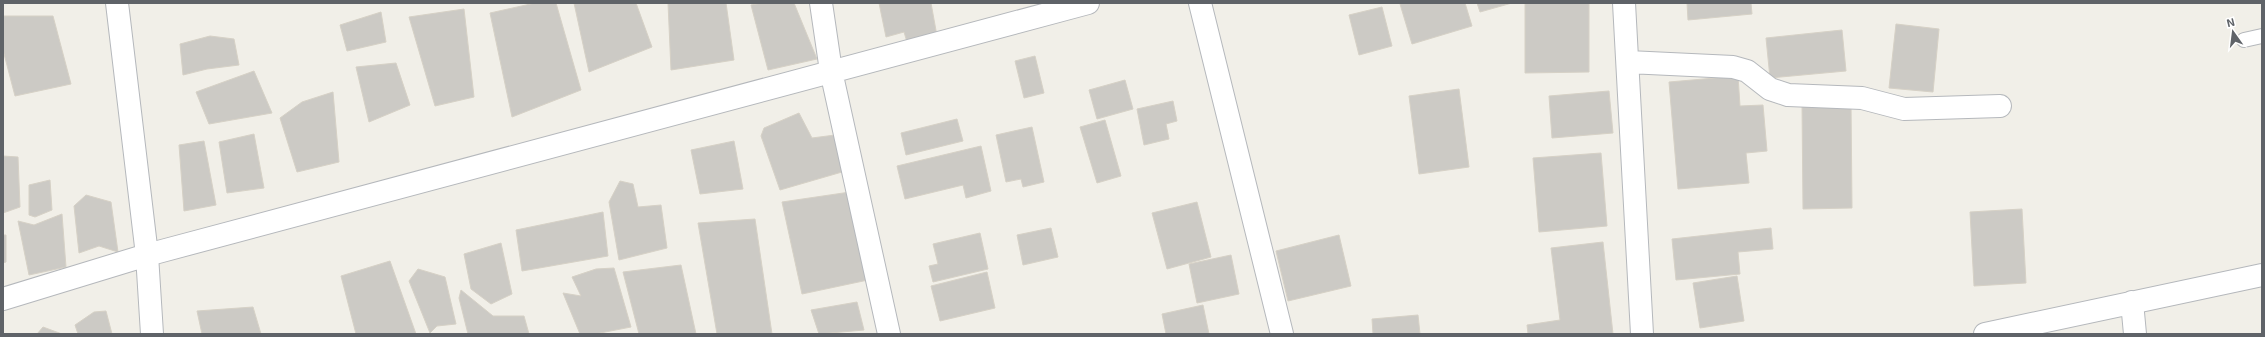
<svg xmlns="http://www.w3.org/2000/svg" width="2265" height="337" font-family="'Exo 2',sans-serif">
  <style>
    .building { fill: #cccac5; stroke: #d6d1c6 }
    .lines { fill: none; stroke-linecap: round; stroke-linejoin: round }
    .lane-casing { stroke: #b5b8bc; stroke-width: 16 }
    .street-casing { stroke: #b5b8bc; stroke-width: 24 }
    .lane { stroke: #fff; stroke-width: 14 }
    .street { stroke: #fff; stroke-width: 22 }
  </style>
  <rect width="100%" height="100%" fill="#f1efe8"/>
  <path class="building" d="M535,3H556L581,90L512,117L490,13Z
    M574,3H636L652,47L589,72Z
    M668,3H726L734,60L671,70Z
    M762,3H794L817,59L768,70L751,5Z
    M879,3H931L937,36L907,42L904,32L886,37Z
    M1403,3H1465L1472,26L1412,44L1400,4Z
    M1477,3H1512L1480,12Z
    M1525,3H1589V72L1525,73Z
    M1687,3H1751L1752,14L1688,20Z
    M1382,7L1392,46L1359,55L1349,15Z
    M464,9L474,97L435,106L409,17Z
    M381,12L386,42L347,51L340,25Z
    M3,16H53L71,84L15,96L3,50Z
    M1896,24L1939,29L1933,92L1889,88Z
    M1842,30L1846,71L1770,78L1766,38Z
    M210,36L234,39L239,65L207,69L183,75L180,44Z
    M1035,56L1044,93L1024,98L1015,61Z
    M396,63L410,105L369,122L356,67Z
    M254,71L272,113L209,124L196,92Z
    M1738,76L1740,106L1763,105L1767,151L1746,153L1749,183L1678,189L1669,82Z
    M1125,80L1133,109L1097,119L1089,90Z
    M1459,89L1469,167L1419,174L1409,96Z
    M1609,91L1613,133L1552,138L1549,96Z
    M333,92L339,162L297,172L280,118L302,102Z
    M1173,101L1177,121L1166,124L1169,139L1144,145L1137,109Z
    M1851,103L1852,208L1803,209L1802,104Z
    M799,113L812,138L835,135L842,172L780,190L761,136L764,128Z
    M957,119L963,141L906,155L901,133Z
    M1105,120L1121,176L1097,183L1080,127Z
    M1032,127L1044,182L1023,187L1021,179L1006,182L996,135Z
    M254,134L264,188L227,193L219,142Z
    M204,141L216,205L184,211L179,145Z
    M734,141L743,189L700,194L691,150Z
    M981,146L991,191L966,198L963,185L905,199L897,166Z
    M1601,153L1607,226L1539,232L1533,158Z
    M3,156L18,157L20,207L3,213Z
    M50,180L52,210L35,217L29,215V185Z
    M620,181L633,184L638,207L661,205L667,248L619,260L609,202Z
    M850,192L868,280L802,294L782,202Z
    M86,195L111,202L118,252L99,246L79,253L74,206Z
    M1197,202L1211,257L1167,269L1152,213Z
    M2022,209L2026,283L1974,286L1970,212Z
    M603,212L608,256L522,271L516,230Z
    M62,214L66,267L29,275L18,221L34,225Z
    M755,219L772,334H717L698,223Z
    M1051,228L1058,257L1023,265L1017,235Z
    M1771,228L1773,249L1738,252L1740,274L1676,280L1672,239Z
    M980,233L988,269L933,282L929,266L938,264L933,244Z
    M3,235H6V262L3,263Z
    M1339,235L1351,286L1288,301L1276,251Z
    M1603,242L1613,334H1528L1527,325L1560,320L1551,248Z
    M501,243L512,294L491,304L471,289L464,254Z
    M1231,255L1239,294L1197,303L1189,264Z
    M390,261L416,334H356L341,276Z
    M681,265L696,334H639L623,272Z
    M614,268L631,327L595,334H580L563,293L581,296L572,277L596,269Z
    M418,269L445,277L456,324L437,326L430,333L409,281Z
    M987,272L995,308L940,321L931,286Z
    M1737,276L1744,321L1700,328L1693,283Z
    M461,290L493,316H524L529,334H468L459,298Z
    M857,302L864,330L819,334L811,310Z
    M1203,305L1209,334H1166L1162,314Z
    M253,307L261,334H202L197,311Z
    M106,311L112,334H78L75,325L94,312Z
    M1418,315L1420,334H1373L1372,319Z
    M43,327L62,334H37Z"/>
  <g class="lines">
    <defs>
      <path id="lane" d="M2244,40L2262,36"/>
      <path id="street" d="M117,3L147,255L152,334
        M821,3L831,71L889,334
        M1200,3L1282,334
        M1624,3L1642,334
        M1628,62L1733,67L1747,71L1770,89L1788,95L1862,98L1904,109L2000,106
        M3,299L147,255L1088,3
        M2132,302L2135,334
        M1985,334L2262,275"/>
    </defs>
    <use href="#lane" class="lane-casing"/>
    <use href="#street" class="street-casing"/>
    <use href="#lane" class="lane"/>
    <use href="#street" class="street"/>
  </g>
  <rect width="2265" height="337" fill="none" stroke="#5f6368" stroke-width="8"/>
  <g transform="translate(2233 32) rotate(346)" stroke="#ffffff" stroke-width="3" paint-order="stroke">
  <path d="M0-3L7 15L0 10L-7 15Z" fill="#5f6368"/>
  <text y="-6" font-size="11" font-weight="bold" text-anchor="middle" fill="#5f6368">N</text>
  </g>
</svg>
